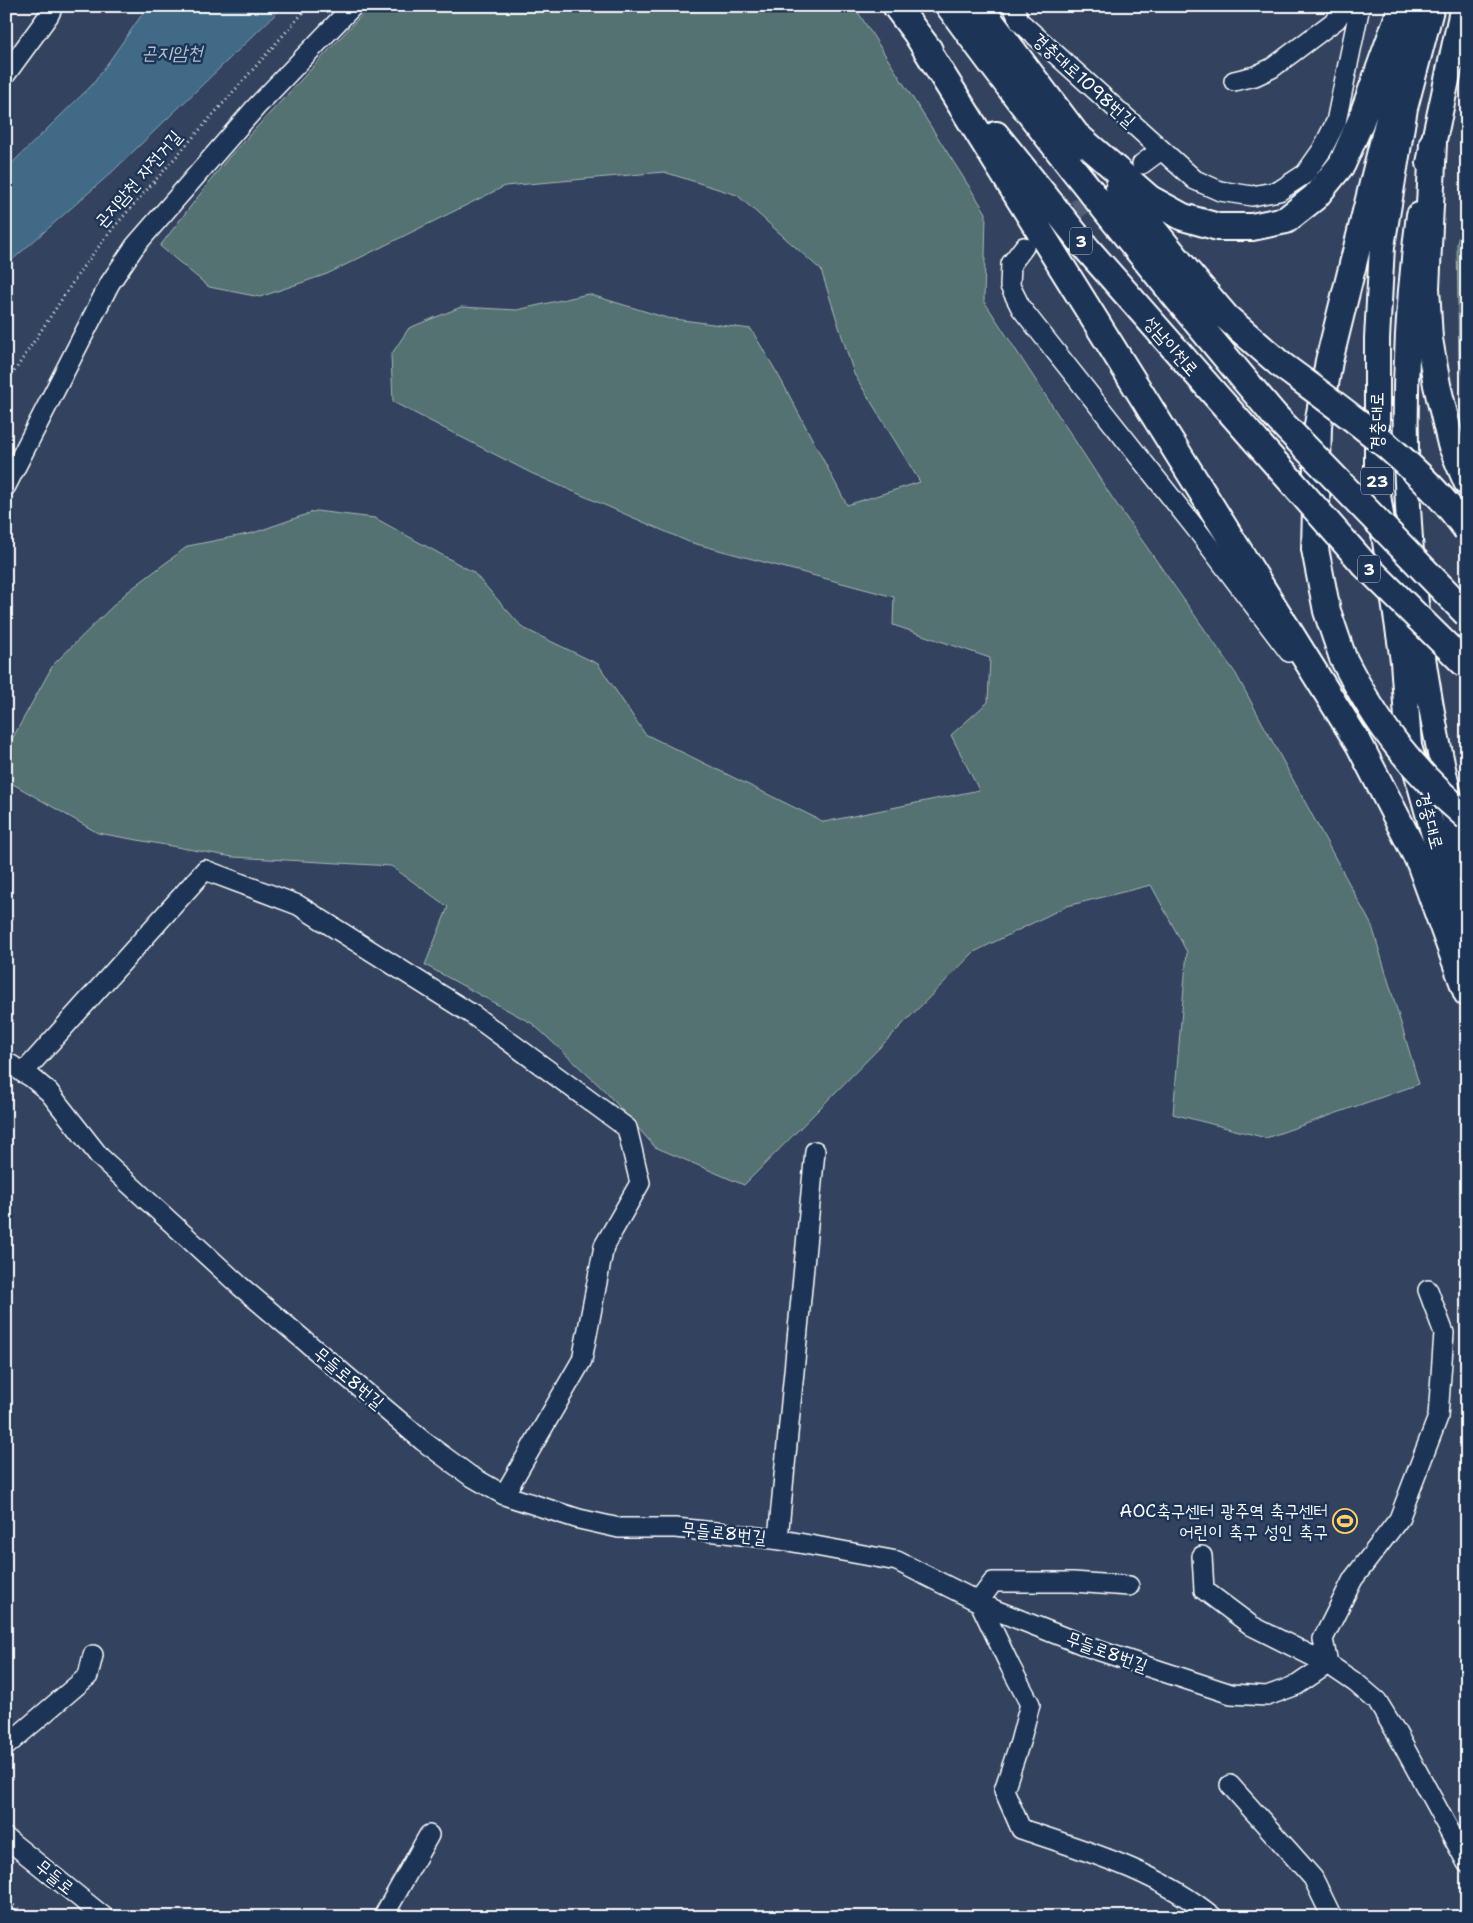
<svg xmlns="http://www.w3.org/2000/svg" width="1473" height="1923" font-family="'Shantell Sans','Poor Story',sans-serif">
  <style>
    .green { fill: #537271; stroke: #a9b8b8 }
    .water { fill: #3f6b86; stroke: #8ca6b6 }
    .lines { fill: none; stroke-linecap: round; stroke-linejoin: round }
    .minor-tunnel { stroke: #525e77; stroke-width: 19; stroke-dasharray: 19 9; stroke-linecap: butt }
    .minor-casing { stroke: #fff; stroke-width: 22 }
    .major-casing { stroke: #fff; stroke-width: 28 }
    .highway-casing { stroke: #fff; stroke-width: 30 }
    .path { stroke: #fff; stroke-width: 3; stroke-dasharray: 1 4; stroke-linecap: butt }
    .minor { stroke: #1d3557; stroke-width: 19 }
    .major { stroke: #1d3557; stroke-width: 24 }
    .highway { stroke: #1d3557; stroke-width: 26 }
    .highway-bridge-casing { stroke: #fff; stroke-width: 30; stroke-linecap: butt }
    .highway-bridge { stroke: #1d3557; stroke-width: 26 }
    .labels { text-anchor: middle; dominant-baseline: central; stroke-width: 5; stroke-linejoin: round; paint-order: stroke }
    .shield { fill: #1d3557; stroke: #bbc2cd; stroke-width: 1 }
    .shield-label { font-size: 16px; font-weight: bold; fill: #fff }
    .street-label { font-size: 18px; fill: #fff; stroke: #1d3557 }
    .poi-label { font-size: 18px; fill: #fff; stroke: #1d3557; text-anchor: end }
    .water-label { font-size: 19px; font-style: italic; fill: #b2c4cf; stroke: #1d3557 }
  </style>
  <rect width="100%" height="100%" fill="#33425f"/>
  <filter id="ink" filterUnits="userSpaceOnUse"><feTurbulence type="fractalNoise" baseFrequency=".02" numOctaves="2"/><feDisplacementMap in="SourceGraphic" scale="10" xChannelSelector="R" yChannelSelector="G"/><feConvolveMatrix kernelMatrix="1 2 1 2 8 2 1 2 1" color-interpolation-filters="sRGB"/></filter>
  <g filter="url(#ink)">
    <path class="green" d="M370,6H854L986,213L984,301L1113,499L1236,674L1372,926L1419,1084L1266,1138L1173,1114L1187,952L1151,885L1067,906L974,952L744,1185L655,1147L605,1091L533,1024L425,965L448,907L391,866L233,857L98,833L6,780V750L53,665L126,593L188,546L253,533L316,511L375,518L473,572L523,628L598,664L645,734L824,822L979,790L951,735L988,702L990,658L893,625L894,597L689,542L531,473L393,402L391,355L409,328L461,307L517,310L588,294L667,318L751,329L780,378L847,505L920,482L854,374L821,270L737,195L664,172L505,186L327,274L260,297L209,287L160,246L228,158Z
      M1467,200V384L1459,361L1457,244Z"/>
    <path class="water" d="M148,6H284L111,173L11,261L6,268V169L93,84Z"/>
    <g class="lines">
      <path class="minor-tunnel" d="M1053,226L1104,190"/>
      <defs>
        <path id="minor" d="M1013,6L1020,22L1195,180L1220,191L1252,196L1279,191L1305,174L1322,150L1336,122L1360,6
          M6,74L49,15L53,6
          M1234,81L1255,76L1272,68L1336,20L1345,6
          M1142,164L1161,150
          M1024,247L1011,264L1010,286L1021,308L1197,530L1289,652
          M6,486L110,283L135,246L256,107L353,6
          M6,1062L31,1077L49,1092L100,1157L240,1286L423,1441L469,1475L504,1495L579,1519L619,1528H675L726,1533L788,1541L897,1561L995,1610L1094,1649L1231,1694L1267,1696L1297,1685L1328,1664L1356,1683L1377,1701L1396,1732L1467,1863
          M23,1073L205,870L298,905L473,1015L627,1128L640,1183L604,1246L582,1360L504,1495
          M778,1539L815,1151
          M1202,1556L1204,1590L1252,1626L1328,1664
          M1129,1586L1073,1582H993L979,1601L1010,1666L1030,1704L1020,1742L1004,1790L1021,1829C1087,1851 1159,1872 1213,1917
          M1328,1664L1323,1639L1353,1579L1399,1519L1438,1417L1444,1333L1428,1290
          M6,1746L88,1676L93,1655
          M1230,1785L1313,1878L1332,1917
          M6,1838L104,1917
          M383,1917L429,1835"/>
        <path id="major" d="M1432,6L1405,108L1382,246L1377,339V488L1403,661L1409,746L1467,952
          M1429,163L1463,6
          M1419,215C1394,407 1404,593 1446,782C1453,811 1459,841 1467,870"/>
        <path id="highway" d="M896,6L929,50
          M949,6C1052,147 1162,282 1275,416
          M979,6L1083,144
          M918,36L1359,744L1420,863L1467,993
          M1073,132L1150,199L1183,217L1218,227H1252L1286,220L1315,197L1342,164L1360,123L1400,12
          M996,135L1088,250L1278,466
          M1433,143L1426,288L1429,339L1437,385L1451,444L1467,482
          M1119,187L1185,269L1226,317L1280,364
          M1343,658L1327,611L1315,549L1318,425L1329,361L1417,6"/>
      </defs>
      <use href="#minor" class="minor-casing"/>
      <use href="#major" class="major-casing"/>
      <use href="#highway" class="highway-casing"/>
      <path class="path" d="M6,384L83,267L114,227L309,6
        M6,1899L28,1917"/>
      <use href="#minor" class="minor"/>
      <use href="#major" class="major"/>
      <use href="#highway" class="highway"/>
      <defs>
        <path id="highway-bridge" d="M1280,364C1345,412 1420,464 1467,530
          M1275,416L1467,614
          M1278,466L1364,564L1467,666
          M1343,658C1377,725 1410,768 1467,817"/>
      </defs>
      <use href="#highway-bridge" class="highway-bridge-casing"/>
      <use href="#highway-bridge" class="highway-bridge"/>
    </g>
  </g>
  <defs>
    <symbol id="stadium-ring" viewBox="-11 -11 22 22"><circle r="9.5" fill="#1d3557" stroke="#ffd166" stroke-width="1.5"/><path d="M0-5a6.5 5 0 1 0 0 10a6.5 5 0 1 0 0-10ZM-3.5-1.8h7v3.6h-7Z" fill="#ffd166"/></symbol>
  </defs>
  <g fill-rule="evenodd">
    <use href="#stadium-ring" x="1331" y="1507" width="28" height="28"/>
  </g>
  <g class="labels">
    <g class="shield">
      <rect x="1070" y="227.5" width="22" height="27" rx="4"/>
      <rect x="1361" y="467.5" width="32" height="27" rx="4"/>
      <rect x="1358" y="555.5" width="22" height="27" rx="4"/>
    </g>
    <g class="shield-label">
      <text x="1081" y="241">3</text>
      <text x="1377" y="481">23</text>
      <text x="1369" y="569">3</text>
    </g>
    <g class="street-label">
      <text transform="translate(1084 80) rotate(42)">경충대로1098번길</text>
      <text transform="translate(138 179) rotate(-49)">곤지암천 자전거길</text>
      <text transform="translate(1171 346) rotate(49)">성남이천로</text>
      <text transform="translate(1377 421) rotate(-90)">경충대로</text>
      <text transform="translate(1430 821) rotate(75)">경충대로</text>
      <text transform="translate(349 1378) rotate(40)">무들로8번길</text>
      <text transform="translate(724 1533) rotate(6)">무들로8번길</text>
      <text transform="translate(1107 1652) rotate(20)">무들로8번길</text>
      <text transform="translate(55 1877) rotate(39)">무들로</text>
    </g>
    <g class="poi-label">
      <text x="1328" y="1511">AOC축구센터 광주역 축구센터<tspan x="1328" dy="21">어린이 축구 성인 축구</tspan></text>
    </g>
    <g class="water-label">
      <text x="172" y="52">곤지암천</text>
    </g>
  </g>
  <rect width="1473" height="1923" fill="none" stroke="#1d3557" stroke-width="25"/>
  <rect x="12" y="12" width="1448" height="1898" fill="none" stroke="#fff" stroke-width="2" filter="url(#ink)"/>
</svg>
